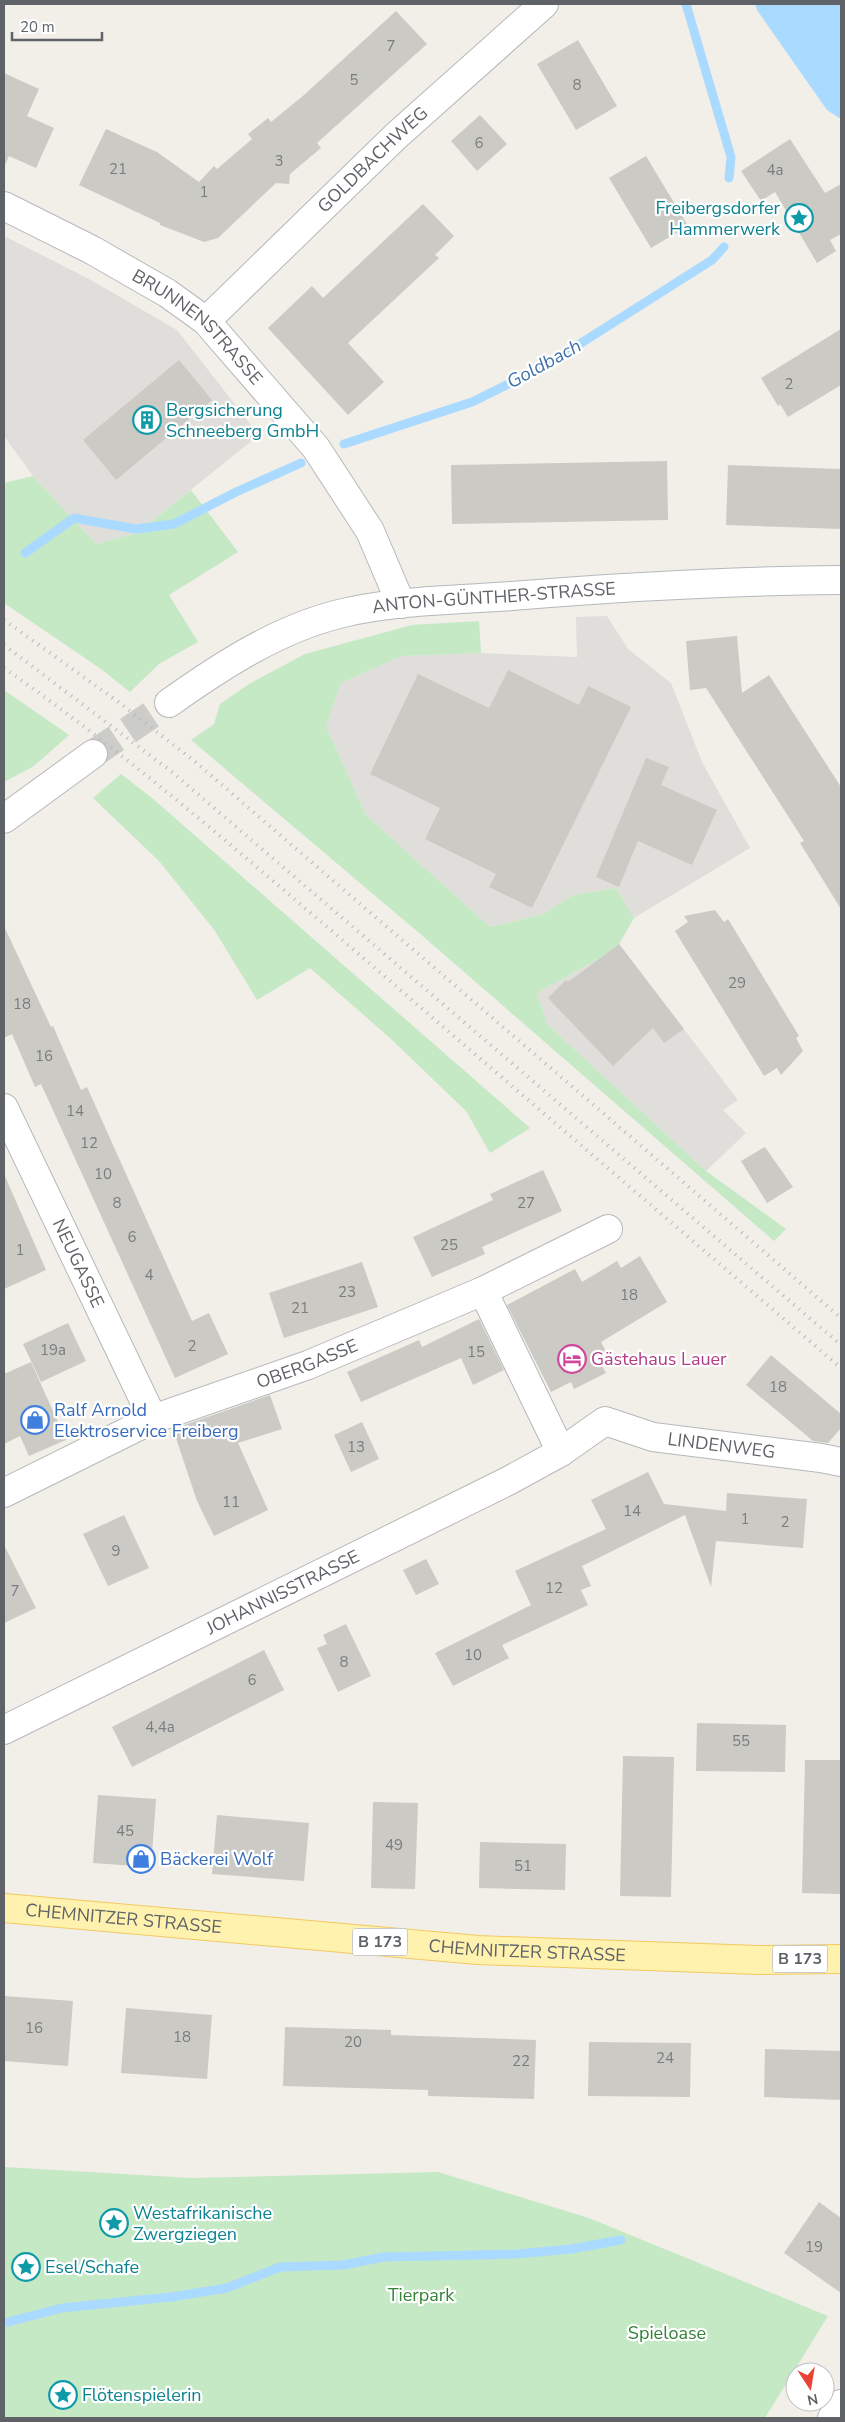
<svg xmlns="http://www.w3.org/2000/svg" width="845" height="2422" font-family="'Nunito Sans',sans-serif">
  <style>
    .industrial { fill: #e0deda }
    .green { fill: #c5e8c5 }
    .water { fill: #aadaff }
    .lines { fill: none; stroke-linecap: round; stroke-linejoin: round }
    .stream { stroke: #aadaff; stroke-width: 9 }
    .building { fill: #cccac5 }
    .minor-tunnel { stroke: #ccccc8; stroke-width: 28; stroke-dasharray: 28 14; stroke-linecap: butt }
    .minor-casing { stroke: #b5b8bc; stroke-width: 30 }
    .major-casing { stroke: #f2c960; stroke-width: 30 }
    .minor { stroke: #fff; stroke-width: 28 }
    .major { stroke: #fff2af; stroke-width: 28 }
    .rail { stroke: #b6b7b8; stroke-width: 4; stroke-dasharray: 1 6; stroke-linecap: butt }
    .labels { text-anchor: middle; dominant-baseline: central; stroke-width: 4.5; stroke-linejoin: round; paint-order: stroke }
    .number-label { font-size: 15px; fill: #7a7d7f }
    .shield { fill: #fff; stroke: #8f9295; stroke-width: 1 }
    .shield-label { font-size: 16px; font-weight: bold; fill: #5f6368 }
    .street-label { font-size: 18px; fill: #5f6368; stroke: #fff }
    .culture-label { font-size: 18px; fill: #0d838f; stroke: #fff; text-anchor: start }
    .hotel-label { font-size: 18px; fill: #b23c85; stroke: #fff; text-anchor: start }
    .shop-label { font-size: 18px; fill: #366cbe; stroke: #fff; text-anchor: start }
    .park-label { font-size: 18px; fill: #348238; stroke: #fff }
    .water-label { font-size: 19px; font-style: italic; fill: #4174aa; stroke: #fff }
  </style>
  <rect width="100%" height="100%" fill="#f1efe8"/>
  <path class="industrial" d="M4,236L89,279L177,330L259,435L137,533L96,544L33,476L4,436Z
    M607,616L628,649L671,683L702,762L750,848L634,918L616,888L573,895L544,914L490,927L366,815L326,726L341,683L402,656L481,653L577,657L576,617Z
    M619,944L738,1100L723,1110L746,1133L706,1171L547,1024L537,993L600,958Z"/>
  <path class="green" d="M33,476L96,544L137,533L191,490L238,552L169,595L198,642L159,664L130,692L101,669L4,603V483Z
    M479,621L481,653L402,656L341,683L326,726L366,815L490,927L544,914L573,895L616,888L634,918L619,944L600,958L537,993L547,1024L706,1171L786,1229L774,1241L418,932L191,740L214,724L220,704L249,684L305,654L412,625Z
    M4,690L69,735L34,766L4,782Z
    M121,774L152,798L530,1128L490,1153L466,1111L390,1038L310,968L257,1000L215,931L159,861L93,798Z
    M4,2167L191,2178L438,2172L589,2218L828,2316L765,2418H4Z"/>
  <path class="water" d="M755,4H841V119L827,110L757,10Z"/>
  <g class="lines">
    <path class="stream" d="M686,4L731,157L729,178
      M344,444L472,402L545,366L712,260L724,247
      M25,553L74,518L136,529L174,524L236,492L301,463
      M4,2323L62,2308L171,2297L227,2288L280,2267L343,2265L384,2257L517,2254L571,2249L621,2240"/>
  </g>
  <path class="building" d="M396,11L427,44L317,143L321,148L290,174L289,184L276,183L218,238L204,242L160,225V223L79,185L106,129L157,152L199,182L214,166L217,169L252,139L248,134L268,118L271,122L304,95Z
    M578,40L617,106L576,130L537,64Z
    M4,73L39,89L27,116L54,128L36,168L9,156L4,167Z
    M480,115L507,144L477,171L451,141Z
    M790,139L825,193L841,184V234L830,240L836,251L817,263L775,192L761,201L741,171Z
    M646,156L688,226L651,248L609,178Z
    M423,204L454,236L435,255L439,258L348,343L384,382L348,415L268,328L312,286L323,298Z
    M841,329V385L788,417L780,404L778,406L761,378Z
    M179,360L212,400L116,480L83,440Z
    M667,461L668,520L452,524L451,465Z
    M728,465L841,469V529L726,525Z
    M737,636L742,693L769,675L841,787V909L800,843L804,841L706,688L690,690L686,641Z
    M508,670L579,705L588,686L631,707L532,908L489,887L496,874L425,839L440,808L370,774L418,674L489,708Z
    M646,758L669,767L661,785L717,810L692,865L638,841L619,887L596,877Z
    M715,910L724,922L728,919L799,1036L796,1038L803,1051L781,1075L777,1068L764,1076L675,931L688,922L684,916Z
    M4,926L51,1027L53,1026L81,1090L87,1087L192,1321L209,1313L228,1354L175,1378L41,1084L35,1087L12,1034L4,1038Z
    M619,944L684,1029L664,1043L653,1028L613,1066L548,998L566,980L568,982Z
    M765,1147L793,1187L767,1203L741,1161Z
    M543,1170L562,1211L482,1247L485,1254L432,1277L413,1237L493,1200L490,1194Z
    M4,1174L46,1270L4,1289Z
    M640,1256L667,1302L601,1342L611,1361L602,1366L606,1373L574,1389L571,1382L551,1392L507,1305L575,1269L582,1282L617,1261L621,1268Z
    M362,1262L378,1307L284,1338L269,1293Z
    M479,1319L504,1370L473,1385L461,1358L361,1402L347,1372L419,1340L422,1347Z
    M68,1323L86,1361L41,1382L23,1344Z
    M771,1355L841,1414V1428L828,1443L813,1441L746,1385Z
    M31,1362L66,1440L29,1456L20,1436L4,1444V1374Z
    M270,1395L282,1429L238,1443L268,1510L214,1536L197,1501L173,1429Z
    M362,1422L379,1459L351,1472L334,1435Z
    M648,1472L664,1504L726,1511L727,1493L807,1499L803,1548L716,1541L711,1587L685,1515L582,1566L591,1586L581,1590L588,1605L502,1645L509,1658L453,1686L435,1653L531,1605L515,1571L606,1529L591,1500Z
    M124,1515L149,1568L108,1586L83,1534Z
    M4,1545L36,1608L4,1623Z
    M426,1559L439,1584L416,1595L403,1570Z
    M346,1624L371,1676L338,1692L317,1648L327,1644L323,1635Z
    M264,1650L284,1690L132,1767L112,1727Z
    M697,1723L786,1725L785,1772L696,1771Z
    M623,1756L674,1757L671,1897L620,1896Z
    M805,1760H841V1894L802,1893Z
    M98,1795L156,1799L151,1867L93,1863Z
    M373,1802L418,1803L415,1889L371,1888Z
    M217,1815L309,1823L304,1881L212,1874Z
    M480,1842L566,1844L565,1890L479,1888Z
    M4,1996L73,2001L68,2066L4,2061Z
    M126,2008L212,2015L207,2079L121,2073Z
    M285,2027L391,2030V2035L536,2040L534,2099L428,2096V2090L283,2086Z
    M589,2042L691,2043L690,2097L588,2096Z
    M765,2049L841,2051V2100L764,2097Z
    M819,2202L841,2218V2293L784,2253Z"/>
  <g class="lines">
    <path class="minor-tunnel" d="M93,754L169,703"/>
    <defs>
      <g id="minor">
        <path id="s1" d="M4,206L92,250L167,293L206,321L316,448L370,531L401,604"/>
        <path id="s2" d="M206,321L396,136L544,4"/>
        <path id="s3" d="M169,703C221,666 279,628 343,613C398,600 456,600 512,596C622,587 731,581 841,580"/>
        <path d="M4,819L93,754"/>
        <path id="s4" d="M4,1108L153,1419"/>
        <path d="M483,1291L561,1452"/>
        <path id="s5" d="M4,1493L153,1419L308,1365L483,1291L608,1229"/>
        <path id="s6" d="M4,1730L508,1481L561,1452L605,1421L653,1437L821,1458L841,1462"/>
        <path d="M832,2418L841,2404"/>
      </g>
      <g id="major">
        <path id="s7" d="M4,1908L478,1950L758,1960L841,1959"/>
      </g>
    </defs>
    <use href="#minor" class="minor-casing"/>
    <use href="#major" class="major-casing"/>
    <use href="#minor" class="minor"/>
    <use href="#major" class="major"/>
    <path class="rail" d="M4,620L117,701L193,760L841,1318
      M4,645L172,772L841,1345
      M4,668C134,759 254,865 375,968C530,1102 686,1235 841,1368"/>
  </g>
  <defs>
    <symbol id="sight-ring" viewBox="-11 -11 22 22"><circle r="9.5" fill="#fff" stroke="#0f9aa8" stroke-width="1.5"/><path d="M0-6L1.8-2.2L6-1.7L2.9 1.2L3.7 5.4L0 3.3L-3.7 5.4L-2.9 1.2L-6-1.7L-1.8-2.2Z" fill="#0f9aa8"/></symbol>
    <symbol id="building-ring" viewBox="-11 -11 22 22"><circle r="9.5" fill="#fff" stroke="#0f9aa8" stroke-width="1.5"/><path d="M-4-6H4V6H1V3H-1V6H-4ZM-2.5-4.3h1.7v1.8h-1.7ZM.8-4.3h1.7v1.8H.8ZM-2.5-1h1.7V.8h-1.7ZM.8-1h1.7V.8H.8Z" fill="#0f9aa8"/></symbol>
    <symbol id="hotel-ring" viewBox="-11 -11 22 22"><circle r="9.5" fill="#fff" stroke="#d1479c" stroke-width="1.5"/><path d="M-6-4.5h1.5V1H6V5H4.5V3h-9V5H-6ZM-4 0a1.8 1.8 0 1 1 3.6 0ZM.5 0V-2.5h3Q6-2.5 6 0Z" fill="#d1479c"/></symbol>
    <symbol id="shop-ring" viewBox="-11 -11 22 22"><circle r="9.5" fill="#fff" stroke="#3f7fe0" stroke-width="1.5"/><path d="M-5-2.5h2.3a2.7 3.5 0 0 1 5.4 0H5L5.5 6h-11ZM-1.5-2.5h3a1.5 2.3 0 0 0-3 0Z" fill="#3f7fe0"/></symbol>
  </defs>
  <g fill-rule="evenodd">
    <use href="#sight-ring" x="783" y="202" width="32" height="32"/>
    <use href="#building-ring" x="131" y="404" width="32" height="32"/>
    <use href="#hotel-ring" x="556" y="1343" width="32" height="32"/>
    <use href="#shop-ring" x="19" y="1404" width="32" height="32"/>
    <use href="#shop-ring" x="125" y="1843" width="32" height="32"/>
    <use href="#sight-ring" x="98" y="2207" width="32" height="32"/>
    <use href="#sight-ring" x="10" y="2251" width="32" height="32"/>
    <use href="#sight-ring" x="47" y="2379" width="32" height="32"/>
  </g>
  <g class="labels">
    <g class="number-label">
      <text x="391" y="46">7</text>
      <text x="354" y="80">5</text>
      <text x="577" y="85">8</text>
      <text x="479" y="143">6</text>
      <text x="279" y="161">3</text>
      <text x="118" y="169">21</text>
      <text x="775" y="170">4a</text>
      <text x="204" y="192">1</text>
      <text x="789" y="384">2</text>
      <text x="737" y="983">29</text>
      <text x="22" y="1004">18</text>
      <text x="44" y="1056">16</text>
      <text x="75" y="1111">14</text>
      <text x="89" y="1143">12</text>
      <text x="103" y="1174">10</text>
      <text x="117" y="1203">8</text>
      <text x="526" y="1203">27</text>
      <text x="132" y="1237">6</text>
      <text x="449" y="1245">25</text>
      <text x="20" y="1250">1</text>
      <text x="149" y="1275">4</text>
      <text x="347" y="1292">23</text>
      <text x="629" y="1295">18</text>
      <text x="300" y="1308">21</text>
      <text x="192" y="1346">2</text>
      <text x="53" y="1350">19a</text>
      <text x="476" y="1352">15</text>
      <text x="778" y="1387">18</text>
      <text x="356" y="1447">13</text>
      <text x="231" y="1502">11</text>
      <text x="632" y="1511">14</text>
      <text x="745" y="1519">1</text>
      <text x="785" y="1522">2</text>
      <text x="116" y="1551">9</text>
      <text x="554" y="1588">12</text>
      <text x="15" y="1591">7</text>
      <text x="473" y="1655">10</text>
      <text x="344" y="1662">8</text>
      <text x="252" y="1680">6</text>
      <text x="160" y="1727">4,4a</text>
      <text x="741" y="1741">55</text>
      <text x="125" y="1831">45</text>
      <text x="394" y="1845">49</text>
      <text x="523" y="1866">51</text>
      <text x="34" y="2028">16</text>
      <text x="182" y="2037">18</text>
      <text x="353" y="2042">20</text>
      <text x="665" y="2058">24</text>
      <text x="521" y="2061">22</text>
      <text x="814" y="2247">19</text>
    </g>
    <g class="shield">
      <rect x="352.5" y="1928.5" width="55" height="27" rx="4"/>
      <rect x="772.5" y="1945.5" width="55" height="27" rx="4"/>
    </g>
    <g class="shield-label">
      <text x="380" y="1942">B 173</text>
      <text x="800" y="1959">B 173</text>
    </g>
    <g class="street-label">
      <text stroke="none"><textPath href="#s2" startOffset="232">GOLDBACHWEG</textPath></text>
      <text stroke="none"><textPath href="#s1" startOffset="230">BRUNNENSTRASSE</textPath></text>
      <text stroke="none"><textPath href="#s3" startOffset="349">ANTON-GÜNTHER-STRASSE</textPath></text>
      <text stroke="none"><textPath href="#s4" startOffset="172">NEUGASSE</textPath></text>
      <text stroke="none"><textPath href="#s5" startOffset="330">OBERGASSE</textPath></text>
      <text stroke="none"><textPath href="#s6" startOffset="796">LINDENWEG</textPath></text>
      <text stroke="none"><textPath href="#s6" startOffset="311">JOHANNISSTRASSE</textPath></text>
      <text stroke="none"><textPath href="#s7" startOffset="120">CHEMNITZER STRASSE</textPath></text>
      <text stroke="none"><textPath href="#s7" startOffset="525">CHEMNITZER STRASSE</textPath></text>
    </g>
    <g class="culture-label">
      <text x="780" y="208" text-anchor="end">Freibergsdorfer<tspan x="780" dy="21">Hammerwerk</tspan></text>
      <text x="166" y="410">Bergsicherung<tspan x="166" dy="21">Schneeberg GmbH</tspan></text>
      <text x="133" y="2213">Westafrikanische<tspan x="133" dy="21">Zwergziegen</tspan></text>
      <text x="45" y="2267">Esel/Schafe</text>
      <text x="82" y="2395">Flötenspielerin</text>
    </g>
    <g class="hotel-label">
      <text x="591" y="1359">Gästehaus Lauer</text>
    </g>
    <g class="shop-label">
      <text x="54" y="1410">Ralf Arnold<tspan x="54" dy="21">Elektroservice Freiberg</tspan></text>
      <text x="160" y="1859">Bäckerei Wolf</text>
    </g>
    <g class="park-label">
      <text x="421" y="2295">Tierpark</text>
      <text x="667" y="2333">Spieloase</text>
    </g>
    <g class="water-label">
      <text transform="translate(544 364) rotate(-29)">Goldbach</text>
    </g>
  </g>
  <rect width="845" height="2422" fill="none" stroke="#5f6368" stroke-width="10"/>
  <g transform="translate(810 2387) rotate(168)"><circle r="24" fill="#ffffff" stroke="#bfc1c3"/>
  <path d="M0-4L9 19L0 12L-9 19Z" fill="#ea4335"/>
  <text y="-8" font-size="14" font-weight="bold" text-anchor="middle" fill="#5f6368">N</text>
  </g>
  <path d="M12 32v8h90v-8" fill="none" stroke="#5f6368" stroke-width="2.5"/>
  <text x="20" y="32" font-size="15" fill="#5f6368" stroke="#ffffff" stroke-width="4" paint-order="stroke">20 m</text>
</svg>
